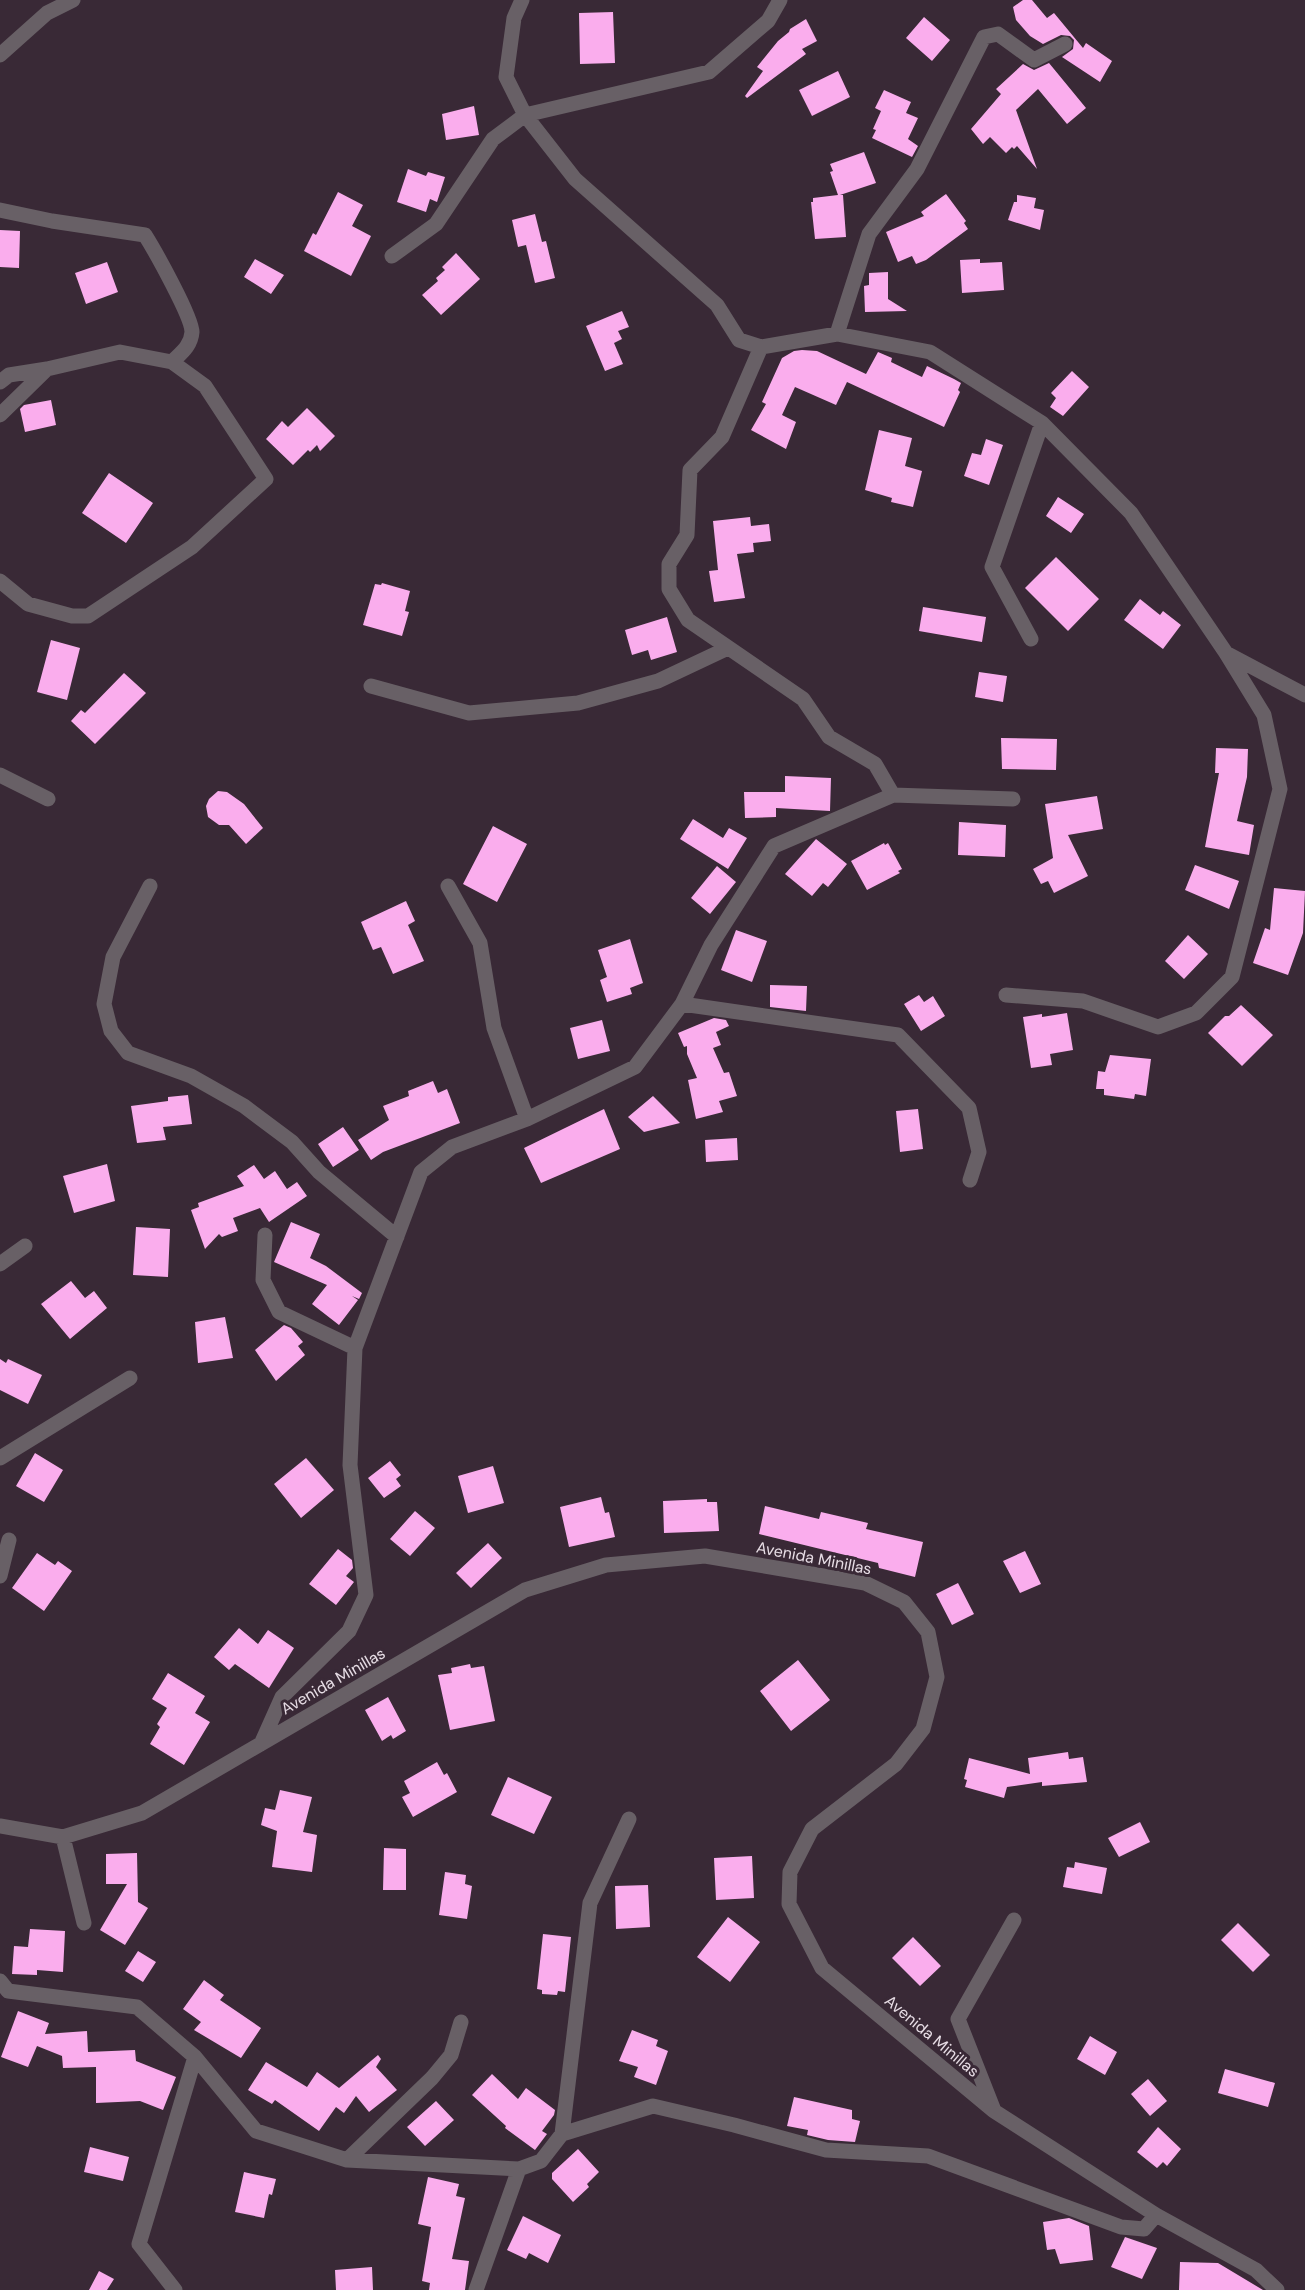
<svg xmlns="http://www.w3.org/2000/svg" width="1305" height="2290" font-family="'DM Sans',sans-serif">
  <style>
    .building { fill: #faaded }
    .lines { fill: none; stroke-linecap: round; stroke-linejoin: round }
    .minor { stroke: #686066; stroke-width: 15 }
    .labels { text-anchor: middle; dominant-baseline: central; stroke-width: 6; stroke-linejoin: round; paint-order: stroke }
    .street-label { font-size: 16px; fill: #e7dde5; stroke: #392936 }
  </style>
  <rect width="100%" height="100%" fill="#392936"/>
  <path class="building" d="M1023,0H1032L1047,18L1054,13L1083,48L1086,43L1112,61L1100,82L1062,57L1073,49L1074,40L1070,36L1061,35L1043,44L1030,36L1016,20L1013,7Z
    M613,12L615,63L580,64L579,13Z
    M924,17L950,40L932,61L906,38Z
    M806,19L817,41L802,49L806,54L747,98L745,96L763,71L757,67L778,41L789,32L790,29Z
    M1049,63L1086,108L1067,124L1038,89L1016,110L1037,169L1017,146L1014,149L1012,147L1006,153L990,137L983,144L971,129L1001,94L996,89L1023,64L1034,70Z
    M838,71L850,97L812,116L799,90Z
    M884,90L911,102L906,113L918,118L908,139L918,146L912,157L872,138L876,130L873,129L881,111L875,108Z
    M474,106L479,135L446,140L442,114Z
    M864,152L876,183L840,195H843L846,237L815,239L811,202H813V198L838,195L830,172L833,171L830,164Z
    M408,169L426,176L428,172L445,177L437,202L430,199L426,212L397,202Z
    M338,192L363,205L352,226L371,236L351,276L304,251L313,233L316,235Z
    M946,194L966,221L964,223L968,229L926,260L916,264L912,256L898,262L886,232L924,216L921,212Z
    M1017,195L1036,198L1034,208L1044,210L1040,230L1008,220L1014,202H1017Z
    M535,214L542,242L546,241L555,278L535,283L526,245L518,247L512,220Z
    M0,230L20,231L19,268L0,267Z
    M456,253L480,279L441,315L422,295L438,281L436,278L445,270L442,267Z
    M255,259L284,275L271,294L244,277Z
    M980,259V263L1002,262L1004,290L962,293L960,260Z
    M107,262L118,292L86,304L75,273Z
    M888,272V299L907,311L865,312L864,286L869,285V273Z
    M622,311L629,327L618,331L622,339L614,343L623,364L605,371L586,326Z
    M802,350L817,351L866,374L878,352L892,358L891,362L922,377L927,366L954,379L961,383L958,390L960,392L944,427L847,382L836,405L795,387L782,415L796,422L786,449L751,430L766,404L762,402L782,358L794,351Z
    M1072,371L1089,387L1063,416L1050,407L1056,398L1051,393Z
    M51,400L56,425L25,432L20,409L24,405Z
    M307,408L335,436L320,451L317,445L310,452L308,450L293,465L266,439L282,421L288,427Z
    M879,430L912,438L905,466L922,471L913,507L891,502L892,498L865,490Z
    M986,439L1003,445L989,485L964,476L972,453L981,455Z
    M109,473L153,503L126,543L82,513Z
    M1058,497L1084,514L1071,533L1046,516Z
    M750,517L751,526L769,524L771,541L753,543L754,552L737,554L745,598L714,602L709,571L718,570L713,521Z
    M1056,557L1099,599L1068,631L1025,588Z
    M382,583L410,591L405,611L409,612L402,636L363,625L375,584L381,585Z
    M1140,599L1160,615L1163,611L1181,625L1163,649L1124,620Z
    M923,607L986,617L982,642L919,631Z
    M667,617L677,652L651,660L648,650L632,655L625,630Z
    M51,640L80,648L67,700L37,692Z
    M979,672L1007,676L1003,702L975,697Z
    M124,673L146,693L95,744L71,721L81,710L85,713Z
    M1001,738L1057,739L1056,770L1002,769Z
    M1216,748L1248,749L1247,777L1237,821L1254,825L1249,855L1205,847L1219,773H1215Z
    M785,776L831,778L830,811L776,808V817L745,818L744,792H785Z
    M218,791L227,792L244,804L263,828L246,844L229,825H219L208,817L206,806L209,799Z
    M1097,796L1103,829L1068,835L1088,876L1054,893L1048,881L1041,884L1033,869L1053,858L1045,804Z
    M693,819L723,838L729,828L747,838L728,869L680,839Z
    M959,822L1006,825L1005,857L958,855Z
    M493,826L527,844L497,902L463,884Z
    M816,839L847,864L828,887L823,883L812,896L785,874Z
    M884,843L885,845L888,843L902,869L898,871L900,873L867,890L851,861Z
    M1195,865L1239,881L1229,909L1185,890Z
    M717,866L736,882L710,914L691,898Z
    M1274,888L1305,891L1303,933L1288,975L1253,963L1265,928L1270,930Z
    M406,901L415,921L408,925L424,961L393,974L381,947L373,950L361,922Z
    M736,930L767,941L752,982L721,970Z
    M1188,935L1208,954L1184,979L1165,961Z
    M630,939L643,983L630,988L632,994L607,1002L600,980L607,977L598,950Z
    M770,985L807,986L806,1011L770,1007Z
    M919,995L924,1002L933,996L945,1016L921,1031L904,1004Z
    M1241,1005L1273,1035L1242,1066L1208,1033L1225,1016H1229Z
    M1067,1013L1073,1050L1050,1054L1052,1065L1031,1068L1023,1017L1042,1014V1017Z
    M714,1018L726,1020L729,1026L716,1032L721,1045L713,1048L724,1073L729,1072L737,1096L719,1101L723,1112L696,1119L688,1080L697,1078L687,1054V1046L684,1047L678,1033Z
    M602,1020L610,1051L578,1059L570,1028Z
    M1110,1055L1151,1059L1146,1096L1135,1094L1134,1099L1104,1095V1089H1096L1098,1071L1105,1072Z
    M433,1081L438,1093L447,1089L460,1123L383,1152L371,1160L358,1140L389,1120L383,1106L409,1096L408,1091Z
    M188,1095L192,1124L163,1127L166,1140L137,1143L131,1106L168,1101V1097Z
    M653,1096L680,1123L644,1132L628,1117Z
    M604,1109L620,1149L541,1183L524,1148Z
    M918,1109L923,1149L900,1152L896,1111Z
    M343,1127L359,1150L333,1167L318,1144Z
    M737,1138L738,1160L706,1162L705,1140Z
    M107,1164L115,1201L74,1213L63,1176Z
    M254,1165L264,1179L275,1171L287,1189L297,1182L307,1196L269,1222L260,1208L233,1218L238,1231L222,1237L219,1234L205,1249L191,1210L199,1207L198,1203L244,1186L237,1176Z
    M291,1222L320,1234L310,1258L326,1266L362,1293L359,1299L352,1296L358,1300L339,1325L312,1304L327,1285L274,1262Z
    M136,1227L170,1229L168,1277L133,1275Z
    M71,1281L85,1298L94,1291L107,1308L70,1339L41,1304Z
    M225,1317L233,1358L198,1363L195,1322Z
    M284,1325L291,1328L303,1342L298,1346L305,1355L276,1381L255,1350Z
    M0,1359L6,1363L8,1359L42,1375L28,1404L0,1390Z
    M35,1453L63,1470L44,1502L16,1486Z
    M306,1458L334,1490L301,1518L274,1484Z
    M390,1461L401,1475L396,1479L401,1486L384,1498L368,1478Z
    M493,1466L504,1503L468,1513L458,1476Z
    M601,1497L605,1513L609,1512L615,1537L569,1547L560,1507Z
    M707,1499V1502H717L719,1531L664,1533L663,1501Z
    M765,1506L819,1519L821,1512L868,1523L866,1529L923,1542L915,1577L879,1568L878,1563L759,1534Z
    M415,1511L435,1528L410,1556L390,1539Z
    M488,1543L502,1558L471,1588L456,1573Z
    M338,1549L352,1560L353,1568L346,1576L354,1582L336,1605L309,1584Z
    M1025,1551L1041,1584L1020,1593L1003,1561Z
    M37,1553L55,1565L58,1561L72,1571L44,1611L12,1588Z
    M958,1583L974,1614L952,1625L936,1594Z
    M239,1628L258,1644L268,1630L294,1648L269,1688L235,1664L229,1670L214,1657Z
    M798,1660L830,1700L791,1731L760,1691Z
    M470,1664L471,1668L484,1666L495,1721L450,1730L438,1675L452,1673L451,1668Z
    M168,1673L205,1696L195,1713L210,1722L184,1765L150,1744L160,1727L157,1724L167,1708L152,1699Z
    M388,1697L406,1731L393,1739L391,1735L382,1741L365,1710Z
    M1068,1752L1069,1759L1083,1757L1087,1782L1042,1786V1782L1007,1787L1004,1798L965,1787L967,1780L964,1779L969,1758L1030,1774L1028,1758Z
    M437,1762L444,1775L447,1773L457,1792L413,1817L402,1797L410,1793L404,1781Z
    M508,1777L552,1797L534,1834L491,1815Z
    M280,1790L312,1797L303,1832L317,1835L312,1872L272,1867L277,1831L261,1825L265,1808L275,1810Z
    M1140,1822L1150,1842L1119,1857L1108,1838Z
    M384,1848L406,1849V1890H383Z
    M137,1853L138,1902L148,1908L125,1945L100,1930L127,1884H106V1854Z
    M752,1856L754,1898L716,1900L714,1858Z
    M1075,1862L1107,1868L1102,1894L1063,1887L1067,1867L1074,1868Z
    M445,1872L466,1875L465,1884L472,1886L467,1919L439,1915Z
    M648,1885L650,1927L616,1929L615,1886Z
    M728,1917L760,1942L730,1982L697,1957Z
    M1238,1923L1270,1955L1253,1972L1221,1940Z
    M30,1929L65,1931L63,1972L37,1970V1975L12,1974L14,1946L28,1947Z
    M543,1934L571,1937L565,1992L558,1991L557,1995L542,1994V1990L537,1989Z
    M913,1937L941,1966L920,1986L892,1958Z
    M138,1951L156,1962L143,1982L125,1971Z
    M204,1980L224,1995L220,2000L261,2028L241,2058L194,2030L201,2022L183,2009Z
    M18,2011L49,2023L45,2034L87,2031L88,2052L135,2050L136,2061L176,2077L163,2110L140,2101L96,2103V2067L63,2068L62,2056L37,2046L28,2067L1,2057Z
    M632,2030L658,2040L656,2046L668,2051L656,2085L634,2077L638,2067L619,2061Z
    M1090,2036L1117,2052L1105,2075L1077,2059Z
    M378,2055L381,2059L376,2067L397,2090L369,2112L356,2096L344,2113L336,2107L319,2131L275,2100L272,2104L248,2090L266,2062L307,2087L317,2072L339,2088Z
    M1225,2069L1275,2083L1268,2107L1218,2093Z
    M492,2074L518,2099L526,2088L555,2110L554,2115L542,2131L547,2134L535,2150L505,2128L506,2126L472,2095Z
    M1148,2079L1167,2101L1150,2116L1131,2094Z
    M794,2097L852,2110V2119L860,2121L855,2142L828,2140L807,2135L808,2130L787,2126Z
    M436,2101L454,2120L425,2146L407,2127Z
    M1158,2127L1181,2149L1167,2166L1163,2162L1157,2168L1137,2152Z
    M90,2147L129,2157L123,2181L84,2172Z
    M578,2149L599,2172L587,2184L589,2187L573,2202L552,2179V2173Z
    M244,2172L276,2179L272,2195L269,2194L264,2218L235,2212Z
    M428,2177L459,2184L456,2196L465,2198L452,2259L469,2261L465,2290H429L430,2283L422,2281L431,2227L418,2224Z
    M523,2216L561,2235L548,2263L529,2253L526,2259L507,2250Z
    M1069,2218L1089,2226L1093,2260L1060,2264L1055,2249L1047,2250L1043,2222Z
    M1125,2237L1157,2248L1142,2279L1111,2267Z
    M1180,2262L1218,2263L1263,2290H1179Z
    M372,2267L373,2290H336L335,2270Z
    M99,2271L114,2279L107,2290H89Z"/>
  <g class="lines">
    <path class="minor" d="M522,0L514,18L506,77L525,115L575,179L717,305L739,340L761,347L837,334L930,352L1042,423L1131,513L1226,653L1264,715L1280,789L1232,977L1196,1013L1158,1027L1083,1001L1006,995
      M0,55L47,13L73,0
      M0,210L52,221L145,235C155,251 192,317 192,332C191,346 181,353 172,362
      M392,256L436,224L493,139L525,115L709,72L768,21L780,0
      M837,334L869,234L917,169L984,37L998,34L1034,60L1065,44
      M761,347L722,437L690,470L687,535L669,564V589L688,620L803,699L829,737L875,764L893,795
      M0,382L9,375L47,369L120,352L172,362L205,386L266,479L192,547L88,616H72L28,604L0,581
      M0,415L47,369
      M1031,639L992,567L1042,423
      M1226,653L1305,695
      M371,686L469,713L578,703L658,681L728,648
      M0,775L48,799
      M150,886L113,957L104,1004L111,1031L128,1053L191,1076L244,1106L292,1142L319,1172L397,1237
      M448,886L480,943L494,1028L527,1119
      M682,1004L898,1035L969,1108L979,1152L970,1180
      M265,1235L263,1280L279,1312L355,1348
      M0,1264L25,1246
      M0,1458L130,1378
      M0,1576L9,1540
      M261,1744L282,1697L349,1631L366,1595L350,1465L355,1348L421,1172L452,1147L527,1119L635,1067L682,1004L711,945L774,846L893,795L1013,799
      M0,1826L63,1837L142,1813L525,1590L606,1565L705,1556L865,1583L904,1602L928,1632L937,1677L923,1729L896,1764L812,1829L790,1872L789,1904L822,1968L994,2111L1156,2215L1256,2270L1277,2290
      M63,1837L84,1923
      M0,1981L8,1991L137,2007L195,2057L256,2131L347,2160L519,2169
      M993,2108L958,2019L1014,1920
      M562,2134L653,2106L734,2125L826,2150L928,2156L1121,2227L1144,2229L1156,2215
      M347,2160L432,2078L451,2055L461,2022
      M175,2290L139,2244L195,2057
      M476,2290L519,2169L541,2161L562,2134L590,1903L629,1819"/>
  </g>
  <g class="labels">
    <g class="street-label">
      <text transform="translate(814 1558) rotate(11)">Avenida Minillas</text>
      <text transform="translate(333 1681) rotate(-30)">Avenida Minillas</text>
      <text transform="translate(932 2036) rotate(40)">Avenida Minillas</text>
    </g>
  </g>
</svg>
